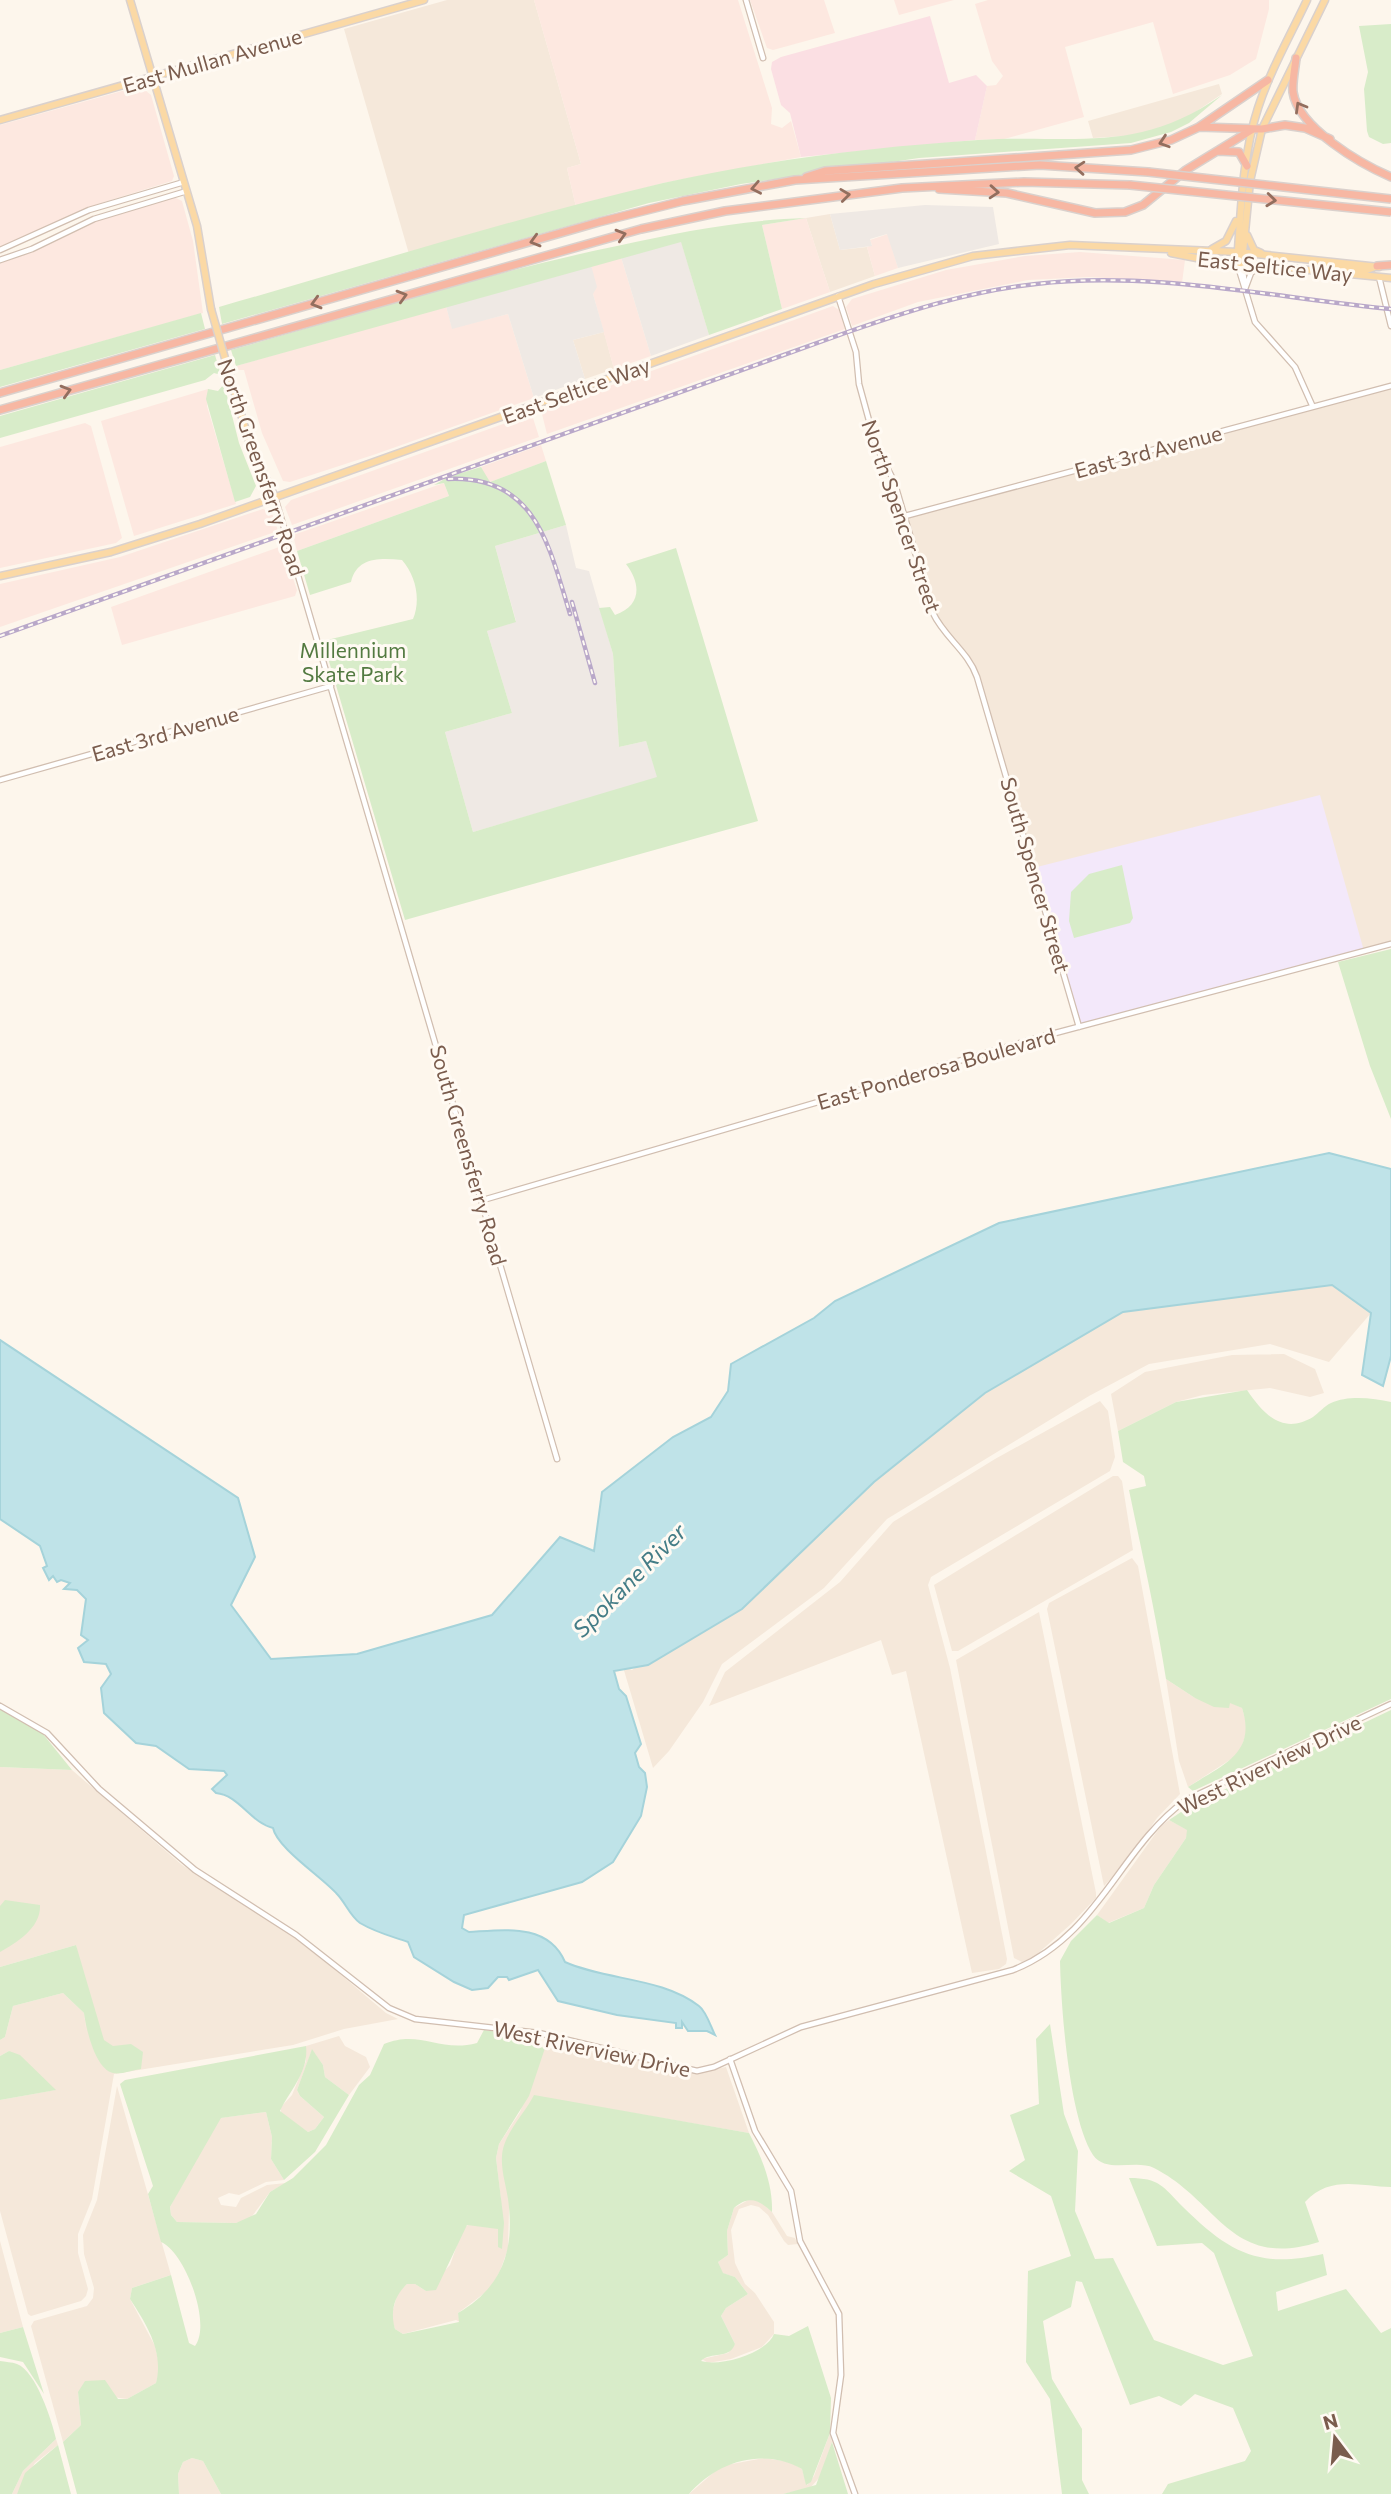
<svg xmlns="http://www.w3.org/2000/svg" width="1391" height="2494" font-family="Commissioner,sans-serif">
  <style>
    .residential { fill: #f5e8da }
    .commercial { fill: #fde8e0 }
    .industrial { fill: #efe9e4 }
    .education { fill: #f3e8fa }
    .medical { fill: #fbdfe3 }
    .green { fill: #d8ecc9 }
    .water { fill: #bfe3e8; stroke: #a5d3da; stroke-width: 2 }
    .lines { fill: none; stroke-linecap: round; stroke-linejoin: round }
    .minor-casing { stroke: #d1beb0; stroke-width: 7 }
    .major-casing { stroke: #dad1cd; stroke-width: 9 }
    .highway-casing { stroke: #dad1cd; stroke-width: 10 }
    .minor { stroke: #fff; stroke-width: 4.5 }
    .major { stroke: #fbd9a5; stroke-width: 6 }
    .highway { stroke: #f7b7a3; stroke-width: 7 }
    .rail-casing { stroke: #b9a8c9; stroke-width: 4.5 }
    .rail { stroke: #fffaf3; stroke-width: 2; stroke-dasharray: 5; stroke-linecap: butt }
    .major-bridge-casing { stroke: #dad1cd; stroke-width: 9; stroke-linecap: butt }
    .highway-bridge-casing { stroke: #dad1cd; stroke-width: 10; stroke-linecap: butt }
    .major-bridge { stroke: #fbd9a5; stroke-width: 6 }
    .highway-bridge { stroke: #f7b7a3; stroke-width: 7 }
    .oneway { stroke: #936e5e }
    .labels { text-anchor: middle; dominant-baseline: central; stroke-width: 6; stroke-linejoin: round; paint-order: stroke }
    .street-label { font-size: 21px; fill: #7a5c4d; stroke: #fffaf3 }
    .park-label { font-size: 21px; fill: #537a41; stroke: #fffaf3 }
    .water-label { font-size: 23px; font-style: italic; fill: #437c86; stroke: #fffaf3 }
  </style>
  <rect width="100%" height="100%" fill="#fdf6ec"/>
  <path class="residential" d="M447,0H534L581,164L567,168L576,207L409,254L344,29Z
    M1219,84L1222,94L1182,121L1140,135L1093,138L1088,121Z
    M830,214L840,250L867,247L875,276L830,292L806,218Z
    M604,332L614,369L585,379L573,340Z
    M1391,386V945L1329,960L1033,868L974,670L933,613L905,516Z
    M1332,1285L1371,1313L1329,1362L1270,1344L1149,1364L1089,1396L887,1519L824,1588L722,1664L703,1702L669,1751L653,1768L623,1667L632,1670L985,1393L1123,1312Z
    M1284,1354L1315,1369L1324,1393L1310,1397L1270,1388L1203,1395L1176,1402L1118,1431L1111,1394L1145,1372L1232,1355Z
    M1100,1401L1108,1411L1115,1457L1110,1471L931,1577L928,1585L950,1668L1007,1959L1006,1964L999,1969L972,1973L906,1671L892,1675L881,1640L709,1706L725,1672L840,1582L893,1522L995,1459Z
    M1113,1476H1118L1122,1481L1133,1550L958,1651H952L934,1585Z
    M1132,1558L1138,1566L1180,1794L1157,1818L1130,1858L1104,1886L1047,1609L1049,1603Z
    M1039,1612L1096,1893V1898L1071,1924L1035,1956L1022,1962L1014,1958L956,1660Z
    M1166,1679L1195,1698L1230,1702L1242,1708L1248,1728L1239,1754L1188,1787L1179,1761Z
    M0,1767L72,1770L182,1865L301,1941L386,2013L398,2019L344,2029L293,2045L114,2074L92,2199L78,2234V2253L88,2289L86,2296L81,2301L31,2316L28,2314L0,2211V2100L55,2090L9,2051L0,2056V2040L5,2037L13,2006L63,1993L84,2013L87,2035L76,1945L0,1967Z
    M1169,1820L1188,1830L1186,1838L1154,1885L1144,1908L1108,1923L1097,1915L1161,1826Z
    M339,2036L345,2046L366,2057L370,2067L349,2095L325,2077L323,2065L312,2050L297,2090L300,2096L324,2117L315,2129L308,2132L281,2114V2107L292,2095L306,2061V2046Z
    M547,2037L678,2071L696,2073L726,2067L749,2133L534,2096L523,2117L511,2131L508,2249L500,2271L490,2289L458,2313L460,2322L456,2320L403,2334L395,2329L391,2317L398,2292L407,2284H415L426,2291L450,2265L463,2228L468,2225L494,2226L499,2229L498,2247L501,2200L496,2158L499,2144L520,2112Z
    M117,2086L171,2275L132,2288L130,2299L155,2346L160,2368L156,2383L127,2399L78,2392L81,2425L63,2442L31,2326L34,2321L87,2306L93,2298L94,2288L84,2254L83,2235L97,2200Z
    M266,2112L272,2137L271,2159L284,2180L266,2182L239,2195L229,2193L218,2198L221,2205L236,2207L241,2198L267,2185L286,2183L270,2192L250,2219L236,2223L177,2222L171,2215L170,2207L214,2125L220,2118Z
    M750,2199L759,2200L772,2212L787,2236L795,2238L798,2244L788,2245L784,2241L768,2215L759,2207L751,2205L739,2209L731,2230L735,2263L745,2284L755,2293L774,2322V2334L762,2347L731,2359L708,2363L702,2359L728,2353L735,2344L721,2316L726,2308L748,2294L735,2277L722,2273L718,2262L728,2255L727,2231L734,2208Z
    M0,2241L23,2327L0,2333Z
    M830,2433L832,2442L820,2477L810,2488L783,2494H689L721,2466L764,2458L790,2462L802,2469L807,2485L814,2476Z
    M56,2439L58,2445L35,2463L17,2494H12L23,2471Z
    M192,2458L203,2461L221,2494H179L178,2474L183,2462Z"/>
  <path class="commercial" d="M534,0H738L772,108L771,124L782,128L791,121L801,157L663,183L576,207L567,168L581,164Z
    M750,0H824L835,33L773,50L767,48Z
    M894,0H954L899,15Z
    M988,0H1269V9L1256,59L1230,75L1173,94L1153,22L1065,47L1084,117L1004,139L975,140L987,86L996,85L1003,76L992,61L975,4Z
    M140,86L151,95L174,176L172,181L98,204L0,247V125Z
    M174,197L182,201L193,241L203,313L0,370V263L35,251L101,219Z
    M806,218L830,292L782,309L762,225Z
    M888,234L898,268L875,276L867,247L872,245L870,240Z
    M1080,252L1185,260L1182,283L1089,277L1028,280L918,302L852,326L846,307L852,299L946,270L1025,256Z
    M621,257L651,356L614,369L593,294L591,265Z
    M446,306L452,328L508,314L534,398L376,454L290,482L283,481L262,433L244,370H237L236,366Z
    M833,306L839,310L845,329L547,434L542,414L545,409Z
    M208,389L207,406L236,504L134,536L101,421Z
    M528,415L533,418L539,437L292,525L285,507L291,500Z
    M85,423L91,426L122,538L116,543L0,568V447Z
    M541,445L546,461L490,482L486,481L481,467Z
    M444,483L449,496L297,551L293,535Z
    M263,509L272,513L278,531L0,627V584L120,557Z
    M282,546L297,590L295,596L122,645L111,607Z"/>
  <path class="industrial" d="M925,205L993,207L999,244L898,268L887,234L870,239L872,246L840,250L830,214Z
    M681,241L709,335L651,356L621,257Z
    M591,265L597,287L593,294L604,332L573,340L585,379L534,398L508,314L452,329L446,306Z
    M566,525L576,568L589,571L613,654L619,747L646,741L658,778L473,832L445,732L512,713L487,631L516,621L495,546Z"/>
  <path class="education" d="M1320,795L1364,951L1079,1027L1033,868Z"/>
  <path class="medical" d="M930,16L949,83L976,75L987,86L975,140L801,157L790,113L781,105L771,69L772,62L781,57Z"/>
  <path class="green" d="M1391,24V143L1383,144L1369,137L1367,131L1364,89L1368,72L1359,26Z
    M1222,95L1189,123L1171,132L1131,143L919,158L741,184L649,203L222,324L219,307C366,265 514,218 663,183C766,160 873,147 978,140C1075,134 1136,155 1222,95Z
    M806,218L762,225L782,309L709,335L681,242L236,366L231,350C359,314 486,273 617,246C680,232 741,220 806,218Z
    M201,313L205,329L0,387V370Z
    M215,355L221,375L214,373L205,380L0,438V416Z
    M224,384L239,443L256,486L250,497L235,502L206,399L208,389L218,391Z
    M546,461L566,525L495,546L516,622L487,631L512,713L445,732L473,832L657,777L646,741L619,747L613,654L599,608L610,607L615,615C642,606 641,583 626,564L676,548L758,821L405,920L323,641L413,619C421,600 416,576 402,560C379,558 357,557 351,582L310,595L297,551L449,496L444,483L434,485L448,477L481,467L490,482Z
    M1122,865L1133,918L1130,923L1074,938L1069,921L1071,892L1089,874Z
    M1391,949V1119L1370,1066L1338,962Z
    M1247,1390C1264,1415 1283,1435 1313,1417C1319,1413 1324,1406 1331,1403C1348,1395 1373,1398 1391,1402V1699L1193,1791L1188,1787C1222,1765 1257,1754 1242,1708L1230,1703L1229,1708L1214,1707L1195,1698L1166,1679C1156,1615 1142,1553 1129,1490L1146,1486L1144,1476L1123,1462L1118,1431L1176,1402Z
    M0,1709L43,1734L72,1770L0,1767Z
    M1391,1710V2187C1358,2186 1330,2175 1305,2202L1319,2242C1230,2270 1219,2201 1154,2168C1136,2159 1106,2174 1093,2155C1069,2118 1061,2008 1060,1961L1071,1941L1097,1915L1109,1923L1144,1908L1154,1885L1186,1838L1187,1830L1169,1820L1190,1806Z
    M5,1900L40,1905C41,1928 17,1942 0,1952V1906Z
    M76,1945L104,2040L113,2046L131,2044L143,2052L141,2069C133,2070 120,2075 113,2073C95,2069 86,2028 84,2013L63,1993L13,2006L5,2037L0,2040V1967Z
    M1050,2024L1064,2114L1078,2151L1075,2211L1095,2259L1113,2258L1154,2340L1223,2365L1253,2356L1214,2253L1202,2243L1157,2246L1129,2178C1160,2178 1162,2186 1183,2207C1229,2252 1258,2269 1323,2254L1327,2275L1276,2292L1278,2311L1346,2289L1381,2333L1391,2328V2494H1162L1168,2484L1245,2461L1251,2451L1233,2408L1195,2394L1181,2406L1159,2396L1130,2405L1082,2282L1076,2281L1071,2307L1043,2321L1052,2379L1082,2429V2480L1089,2494H1062L1050,2399L1026,2362L1028,2271L1071,2256L1051,2196L1009,2171L1025,2160L1010,2115L1039,2104L1036,2039Z
    M484,2030L519,2035V2042L545,2048L529,2096L499,2144L496,2158L504,2223L502,2249L498,2247V2229L467,2225L436,2290L426,2291L415,2284H407C394,2296 390,2312 395,2329L403,2334L459,2322L458,2313C503,2287 515,2249 508,2199C506,2185 501,2171 502,2156C503,2134 524,2115 534,2095L749,2133C762,2158 773,2184 772,2212C759,2200 749,2195 734,2208L727,2231L728,2255L718,2262L723,2273L735,2277L748,2294L726,2308L721,2316L735,2344C729,2360 711,2351 701,2361C720,2367 767,2353 774,2334L789,2336L808,2326L831,2398L830,2433L811,2482L806,2485L802,2469C762,2447 717,2462 689,2494H221L203,2461L192,2458L183,2462L178,2474L179,2494H77L63,2442L81,2425L78,2392L85,2381L105,2380L118,2399H127L156,2383C164,2352 147,2325 130,2299L132,2288L171,2275L189,2343L195,2346C212,2324 185,2252 161,2242L148,2194L153,2186L120,2084L125,2080L306,2046C309,2072 290,2090 280,2111L308,2132L315,2129L324,2117L300,2096L297,2090L312,2049L323,2065L325,2077L349,2095L315,2152L284,2180L271,2159L272,2137L266,2112L221,2118L170,2207L171,2215L177,2222L236,2223L256,2214L270,2192L293,2178L326,2145L359,2085L370,2075L384,2044C420,2029 439,2053 477,2043Z
    M9,2051L20,2055L56,2090L0,2100V2056Z
    M23,2327L44,2394L23,2362L0,2357V2333Z
    M0,2361C5,2362 12,2362 17,2364C36,2371 52,2421 56,2439L23,2471L12,2494H0Z
    M832,2442L848,2494H783L816,2485Z
    M58,2445L71,2494H17L25,2473Z"/>
  <path class="water" d="M1329,1153L1391,1169V1356L1383,1386L1362,1375L1371,1313L1332,1285L1123,1312L985,1393L874,1482L742,1609L648,1665L614,1671L619,1689L626,1696L641,1744L635,1753L639,1767L645,1773L647,1787L641,1816L613,1862L582,1882L464,1915L462,1928L469,1932C505,1930 548,1923 565,1962C608,1981 661,1977 699,2006C706,2011 711,2027 715,2035L707,2031H688L682,2022V2028H676V2023L617,2015L558,2001L538,1970L509,1980L507,1977H498L488,1988L472,1990L454,1982L414,1957L408,1942C391,1936 377,1933 360,1923C350,1916 345,1902 337,1894C322,1877 277,1848 273,1828C251,1823 239,1795 216,1793L212,1789L227,1775L224,1771L189,1769L156,1746L136,1743L104,1713L101,1688L111,1674L106,1664L84,1662L78,1648L88,1640L81,1635L86,1599L77,1590L64,1589L70,1583L61,1580L57,1582L53,1576L49,1580L43,1568L47,1566L40,1546L0,1519V1340L238,1498L255,1557L231,1605L271,1659L357,1654L492,1615L560,1537L594,1551L602,1492L673,1437L711,1417L728,1391L731,1364L814,1318L835,1301L999,1223Z"/>
  <g class="lines">
    <defs>
      <path id="minor" d="M746,0L763,58
        M0,250L89,210L184,182
        M0,260L32,249L94,219L187,191
        M1237,263L1255,322L1295,367L1312,405
        M1242,263L1245,286
        M1379,277L1391,326
        M1245,289L1251,273L1261,266
        M838,296L856,352L859,384L876,446L894,481L933,613C944,637 968,651 977,677L1079,1027
        M275,497L557,1459
        M905,516L1391,386
        M0,780L331,686
        M483,1200L1044,1036L1391,944
        M0,1706L47,1733L99,1789L195,1870L296,1935L389,2008L415,2019L539,2033L697,2071L714,2067L801,2027L1013,1970C1099,1936 1119,1848 1186,1800L1391,1704
        M730,2059L755,2131L791,2191L800,2241L839,2314L841,2375L833,2433L855,2494"/>
      <path id="major" d="M130,0L197,226L211,309
        M0,120L424,0
        M1247,235L1254,250L1261,253
        M1212,249L1226,241L1236,221
        M1171,253L1207,260L1391,278
        M1237,263C1241,212 1242,157 1258,108C1270,71 1290,36 1307,0
        M1242,263L1250,181L1262,129L1325,0
        M1313,267L1367,270L1375,267
        M234,390L251,448L275,497
        M0,576L111,552L200,524L874,284L973,256L1070,245L1238,252L1379,267"/>
      <path id="highway" d="M1296,58C1295,69 1292,81 1293,92C1298,128 1361,164 1391,177
        M1199,127L1268,80
        M1218,151L1239,152L1247,166
        M806,177L825,171L1131,150L1171,140L1199,127L1262,129L1285,125L1305,128L1330,139
        M939,189L1007,193L1095,213L1125,212L1143,205L1186,170L1253,129
        M1377,266L1391,265
        M0,393L599,222L683,201L795,180L1040,165L1148,172
        M0,410L641,229L725,211L902,188L1024,182L1130,185"/>
    </defs>
    <use href="#minor" class="minor-casing"/>
    <use href="#major" class="major-casing"/>
    <use href="#highway" class="highway-casing"/>
    <use href="#minor" class="minor"/>
    <use href="#major" class="major"/>
    <use href="#highway" class="highway"/>
    <defs>
      <path id="rail" d="M448,479C536,475 549,546 570,614
        M572,602L595,683
        M0,636L845,333C908,311 970,291 1036,284C1151,270 1276,298 1391,309"/>
    </defs>
    <use href="#rail" class="rail-casing"/>
    <use href="#rail" class="rail"/>
    <defs>
      <path id="major-bridge" d="M211,309L234,390"/>
      <path id="highway-bridge" d="M1148,172L1391,199
        M1130,185L1391,212"/>
    </defs>
    <use href="#major-bridge" class="major-bridge-casing"/>
    <use href="#highway-bridge" class="highway-bridge-casing"/>
    <use href="#major-bridge" class="major-bridge"/>
    <use href="#highway-bridge" class="highway-bridge"/>
  </g>
  <defs><path id="oneway-chevron" d="M-2-3.5L2.5 0L-2 3.5" fill="none" stroke-width="1.6" stroke-linecap="round" stroke-linejoin="round" transform="scale(1.75)"/></defs>
  <g class="oneway">
    <use href="#oneway-chevron" transform="translate(1300 107) rotate(-120)"/>
    <use href="#oneway-chevron" transform="translate(1164 142) rotate(162)"/>
    <use href="#oneway-chevron" transform="translate(1080 168) rotate(-176)"/>
    <use href="#oneway-chevron" transform="translate(756 188) rotate(169)"/>
    <use href="#oneway-chevron" transform="translate(994 192) rotate(4)"/>
    <use href="#oneway-chevron" transform="translate(845 195) rotate(-7)"/>
    <use href="#oneway-chevron" transform="translate(1271 200) rotate(6)"/>
    <use href="#oneway-chevron" transform="translate(621 235) rotate(-16)"/>
    <use href="#oneway-chevron" transform="translate(535 241) rotate(164)"/>
    <use href="#oneway-chevron" transform="translate(402 296) rotate(-16)"/>
    <use href="#oneway-chevron" transform="translate(316 303) rotate(164)"/>
    <use href="#oneway-chevron" transform="translate(66 391) rotate(-16)"/>
  </g>
  <g class="labels">
    <g class="street-label">
      <text transform="translate(212 60) rotate(-16)">East Mullan Avenue</text>
      <text transform="translate(1275 266) rotate(6)">East Seltice Way</text>
      <text transform="translate(576 390) rotate(-20)">East Seltice Way</text>
      <text transform="translate(1148 451) rotate(-15)">East 3rd Avenue</text>
      <text transform="translate(262 467) rotate(71)">North Greensferry Road</text>
      <text transform="translate(902 516) rotate(71)">North Spencer Street</text>
      <text transform="translate(165 733) rotate(-16)">East 3rd Avenue</text>
      <text transform="translate(1036 875) rotate(74)">South Spencer Street</text>
      <text transform="translate(936 1068) rotate(-16)">East Ponderosa Boulevard</text>
      <text transform="translate(469 1155) rotate(74)">South Greensferry Road</text>
      <text transform="translate(1269 1764) rotate(-26)">West Riverview Drive</text>
      <text transform="translate(592 2048) rotate(12)">West Riverview Drive</text>
    </g>
    <g class="park-label">
      <text x="353" y="649">Millennium<tspan x="353" dy="24">Skate Park</tspan></text>
    </g>
    <g class="water-label">
      <text transform="translate(629 1580) rotate(-45)">Spokane River</text>
    </g>
  </g>
  <g transform="translate(1335 2438) rotate(344)" stroke="#fffaf3" stroke-width="5" paint-order="stroke">
  <path d="M0-5L12 26L0 18L-12 26Z" fill="#7a5c4d"/>
  <text y="-10" font-size="19" font-weight="bold" text-anchor="middle" fill="#7a5c4d">N</text>
  </g>
</svg>
